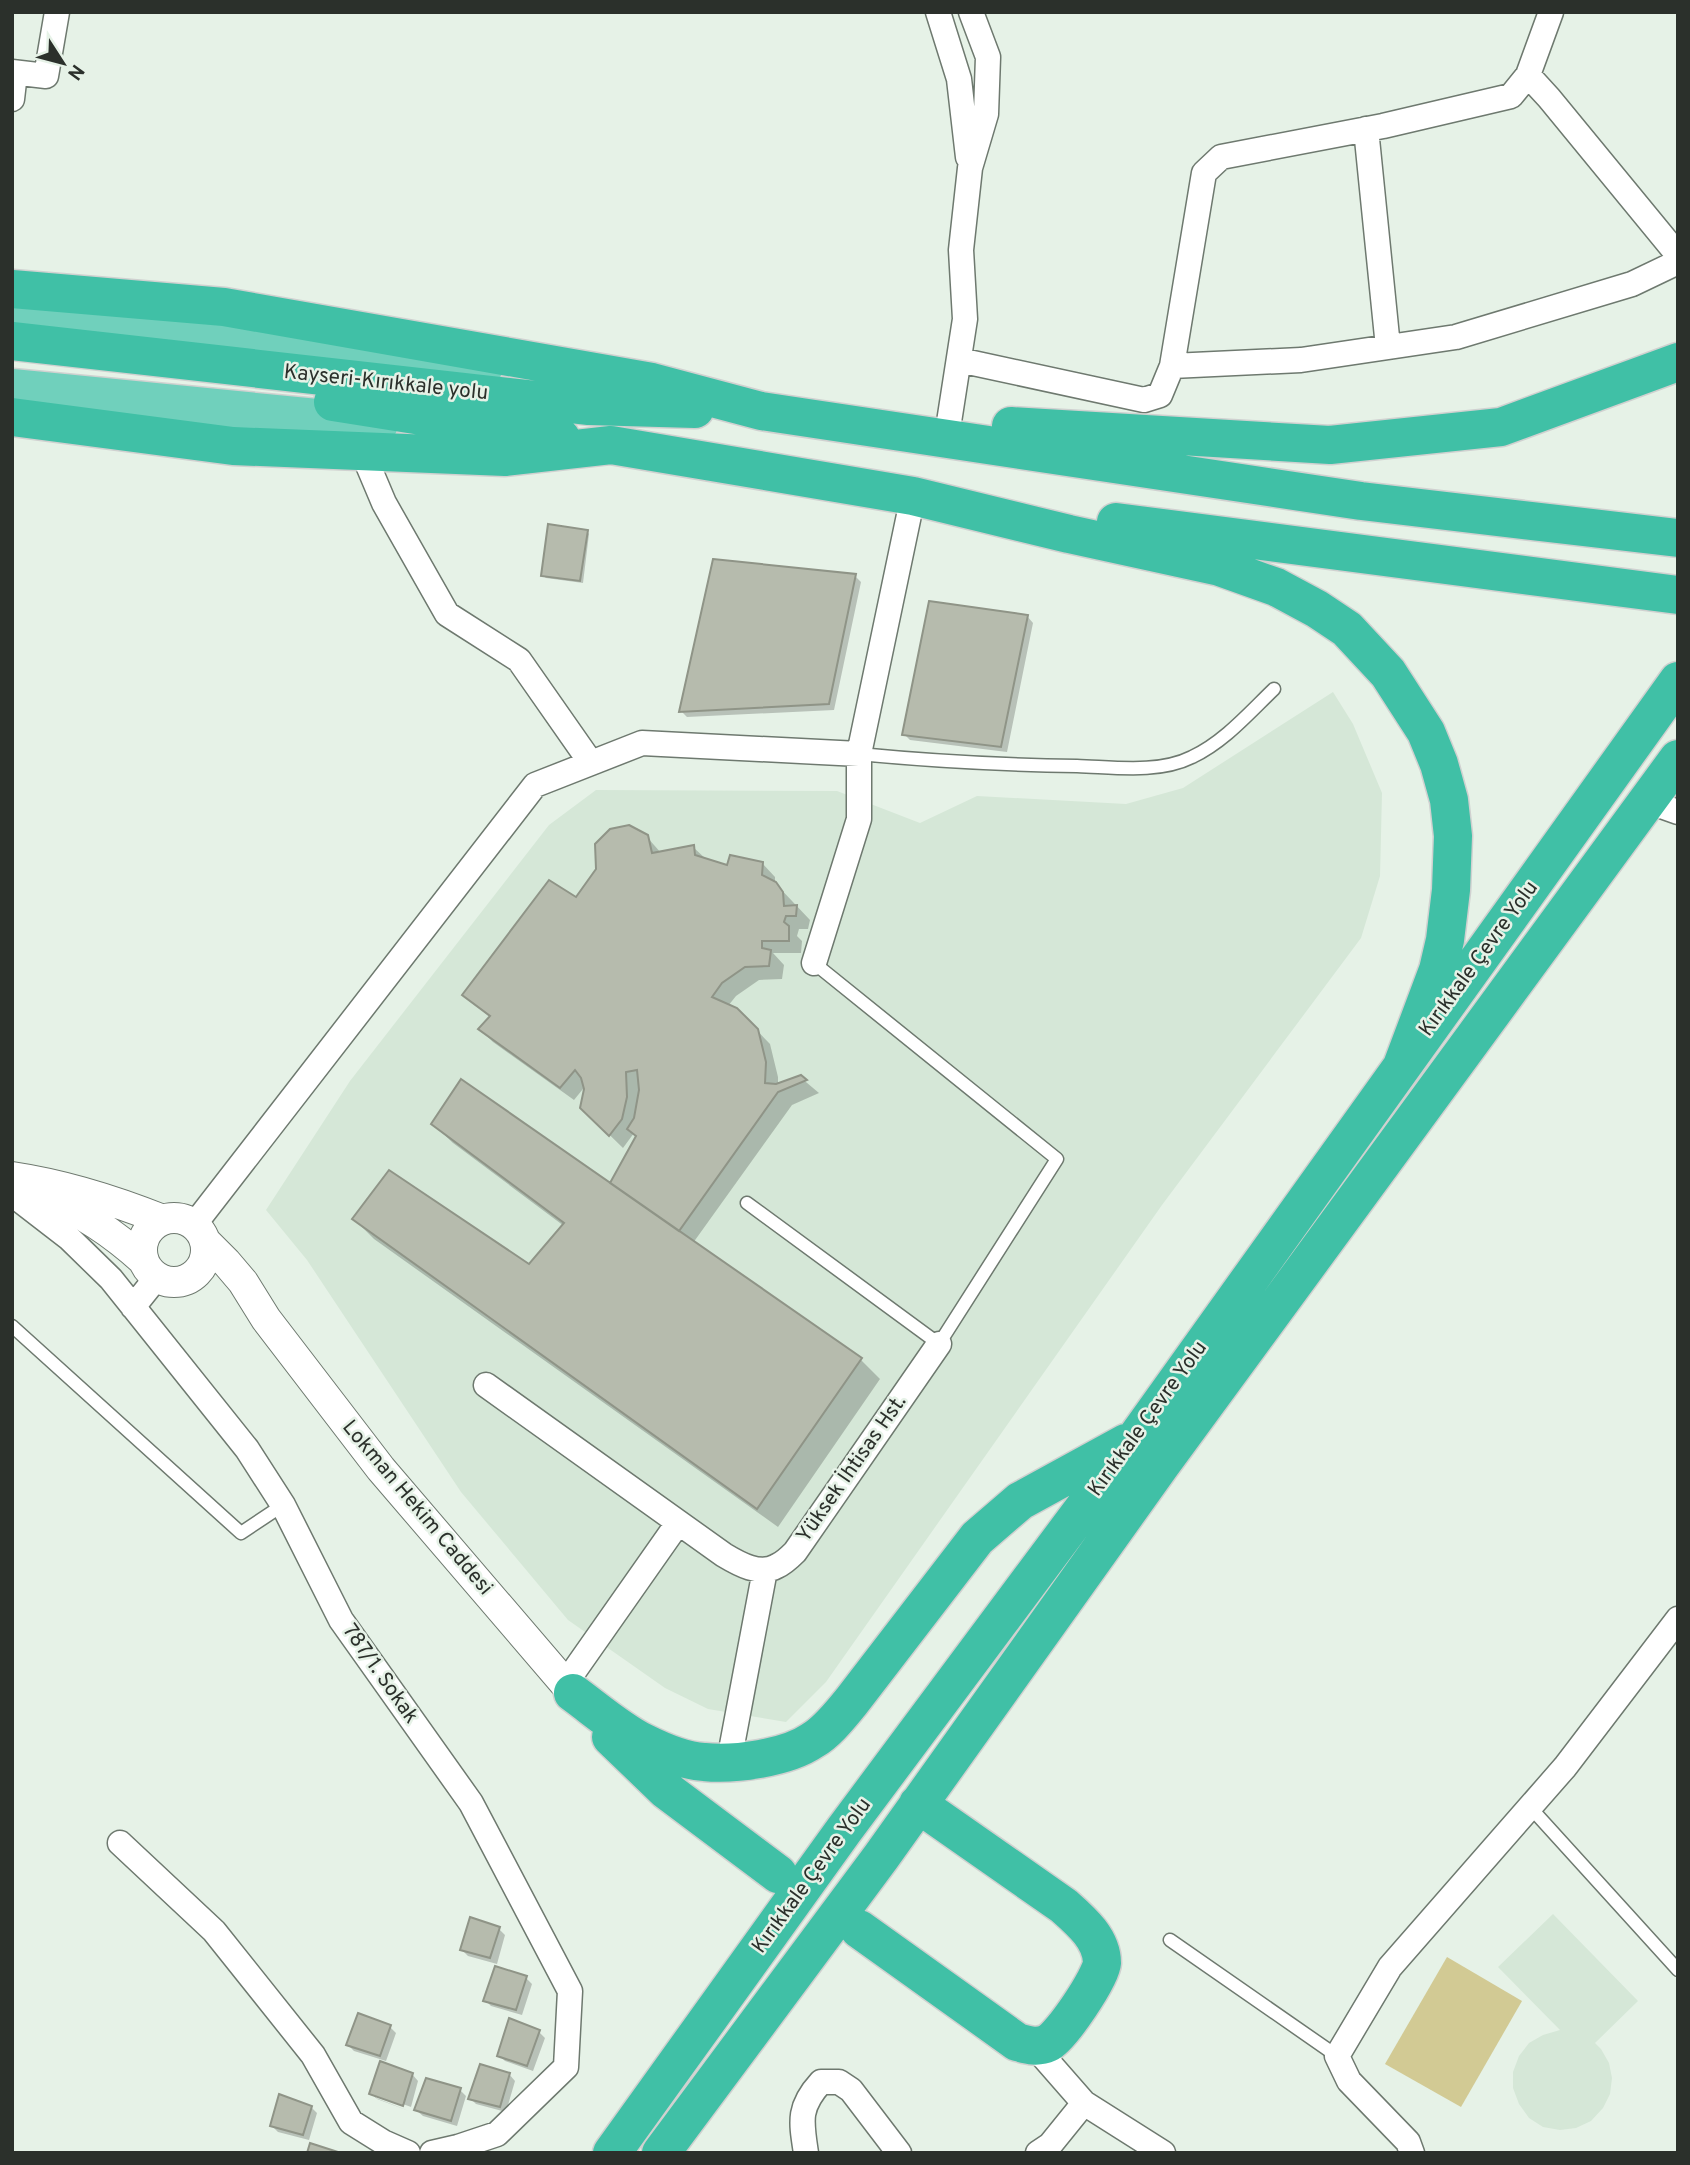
<svg xmlns="http://www.w3.org/2000/svg" width="1690" height="2165" font-family="Overpass,sans-serif">
  <style>
    .built { fill: #d5e7d7 }
    .green { fill: #d2ca94 }
    .shadow { fill: #0003 }
    .building { fill: #b6bbad; stroke: #8f9487; stroke-width: 2 }
    .lines { fill: none; stroke-linecap: round; stroke-linejoin: round }
    .service-casing { stroke: #6e796f; stroke-width: 15 }
    .minor-casing { stroke: #6e796f; stroke-width: 27 }
    .tertiary-casing { stroke: #6e796f; stroke-width: 32 }
    .primary-casing { stroke: #d0d1d0; stroke-width: 41 }
    .trunk-casing { stroke: #d0d1d0; stroke-width: 41 }
    .service { stroke: #fff; stroke-width: 12 }
    .minor { stroke: #fff; stroke-width: 24 }
    .tertiary { stroke: #fff; stroke-width: 30 }
    .primary { stroke: #70d0bc; stroke-width: 38 }
    .trunk { stroke: #40c0a6; stroke-width: 38 }
    .labels { text-anchor: middle; dominant-baseline: central; stroke-width: 5; stroke-linejoin: round; paint-order: stroke }
    .street-label { font-size: 21px; fill: #2b302b; stroke: #e6f2e7 }
  </style>
  <rect width="100%" height="100%" fill="#e6f2e7"/>
  <path class="built" d="M1333,692L1353,724L1382,793L1380,876L1361,938L1162,1205L826,1682L786,1722L708,1709L665,1688L568,1620L461,1492L307,1260L266,1210L350,1081L549,825L596,790L837,791L920,823L977,796L1126,804L1183,788Z
    M1553,1914L1638,2001L1595,2043L1601,2049L1609,2063L1612,2078L1610,2094L1603,2108L1591,2121L1576,2128L1560,2130L1543,2127L1529,2118L1519,2104L1513,2088V2072L1519,2056L1529,2043L1543,2035L1560,2030L1498,1967Z"/>
  <path class="green" d="M1447,1957L1522,2001L1461,2107L1385,2064Z"/>
  <path class="shadow" d="M587,531L589,534L583,583L546,578L543,575Z
    M855,576L861,582L834,710L687,717L681,711Z
    M1027,616L1033,623L1007,752L910,740L904,734Z
    M647,837L661,853L693,847L707,860L728,867L762,863L775,877V883L810,920L808,929H799L797,936L802,941L801,953H773L784,965L782,979L759,980L736,996L728,1006L736,1009L770,1044L778,1077V1085L800,1077L819,1093L792,1105L693,1243L860,1359L880,1379L778,1527L374,1239L354,1219L530,1266L564,1226L453,1143L433,1124L610,1185L638,1137L634,1133L623,1148L582,1108L587,1084L574,1100L493,1042L480,1029L491,1018L464,995Z
    M499,1929L505,1935L497,1964L468,1956L462,1950Z
    M526,1978L532,1984L522,2015L491,2006L485,2000Z
    M390,2027L396,2033L386,2061L354,2051L348,2045Z
    M539,2032L545,2038L533,2071L505,2061L499,2055Z
    M412,2074L418,2081L411,2107L376,2094V2098L409,2111L377,2099L371,2093Z
    M509,2074L515,2081L506,2112L476,2104L470,2098Z
    M460,2090L466,2096L457,2126L423,2116L416,2110Z
    M311,2107L317,2113L309,2140L278,2132L272,2126Z"/>
  <path class="building" d="M548,524L588,530L580,581L541,576Z
    M713,559L856,574L829,704L679,712Z
    M929,601L1028,615L1001,747L902,735Z
    M629,825L648,835L652,853L694,845L695,855L727,865L730,855L763,862L762,875L776,882L783,892L784,906L797,905L796,916H786L784,922L789,926V941H762V948L771,950L769,966L745,967L722,983L712,997L737,1008L758,1029L766,1062L765,1083L776,1084L801,1075L807,1080L778,1092L679,1231L610,1183L636,1136L627,1129L634,1118L639,1090L637,1070L626,1072L627,1097L622,1119L609,1136L580,1108L584,1089L581,1078L575,1070L560,1088L478,1029L490,1016L462,995L549,880L576,897L596,869L595,844L610,829Z
    M461,1079L862,1358L757,1509L352,1219L389,1170L529,1264L564,1223L431,1124Z
    M470,1917L500,1927L490,1958L460,1950Z
    M495,1966L527,1976L516,2010L483,2001Z
    M358,2013L391,2025L380,2056L346,2045Z
    M509,2018L540,2030L527,2066L497,2056Z
    M380,2061L413,2073L403,2106L369,2094Z
    M480,2064L510,2073L500,2107L468,2099Z
    M426,2078L461,2088L451,2121L414,2110Z
    M279,2094L312,2106L303,2135L270,2126Z
    M310,2143L338,2152V2153H307Z"/>
  <g class="lines">
    <defs>
      <path id="service" d="M859,754C931,761 1004,765 1077,766C1113,767 1158,774 1192,757C1224,742 1249,713 1274,689
        M747,1203L939,1344L1057,1159L814,963
        M12,1326L241,1533L283,1505
        M1530,1807L1678,1970
        M1170,1940L1337,2056"/>
      <path id="minor" d="M938,12L959,79L968,157
        M12,72L46,76L57,12
        M1528,75L1549,98L1678,255
        M12,99L15,73
        M1366,129L1388,347
        M959,360L1144,400L1160,395L1172,366L1301,360L1456,337L1632,284L1678,262
        M1172,366L1204,173L1221,157L1383,126L1511,96L1528,75L1551,12
        M949,422L965,319L961,250L970,168L986,114L988,57L971,12
        M362,451L384,503L447,614L519,660L591,763
        M1647,801L1678,812
        M814,963L859,819V754L913,496
        M12,1194L69,1238L111,1279L247,1449L283,1505L341,1620L471,1803L570,1991L566,2067L497,2134L458,2147L432,2153
        M194,1225L535,785L642,743L859,754
        M133,1307L157,1277
        M486,1385L724,1555C739,1564 760,1576 777,1566C784,1563 790,1557 795,1552L939,1344
        M565,1684L678,1523
        M729,1761L765,1570
        M120,1843L214,1931L313,2055L351,2122L383,2142L408,2153
        M1035,2047L1084,2103L1163,2153
        M806,2153C801,2121 798,2107 821,2082H839L851,2090L899,2153
        M1038,2153L1050,2145L1084,2103
        M1412,2153L1408,2142L1349,2081L1337,2056L1390,1967L1565,1767L1678,1619"/>
      <path id="tertiary" d="M12,1177C66,1185 113,1200 163,1220
        M44,1195C83,1214 111,1231 144,1261
        M142 1250a32 32 0 1 1 64 0a32 32 0 1 1-64 0Z
        M205,1241L226,1262L243,1282L266,1319L381,1469L573,1693"/>
      <path id="primary" d="M12,312L483,369
        M12,388L379,424"/>
      <path id="trunk" d="M12,289L224,307L652,382L761,411L1361,501L1678,538
        M12,341L589,406L695,409
        M333,402L561,438
        M12,417L233,446L505,457L611,445L913,496L1069,534L1220,567L1276,587L1317,609L1347,629L1388,673L1426,732L1439,764L1449,800L1453,836L1451,890L1445,940L1438,970L1402,1066
        M1011,426L1330,445L1501,427L1678,362
        M1116,522L1678,595
        M573,1693C595,1709 619,1730 643,1742C661,1751 684,1761 704,1762C735,1765 787,1758 813,1740C828,1731 840,1715 851,1702L977,1538L1020,1501L1126,1443
        M611,1737L666,1790L778,1874
        M859,1929L1017,2042C1028,2045 1037,2048 1048,2043C1061,2037 1101,1977 1102,1963C1102,1939 1081,1921 1064,1906L918,1804
        M612,2153L844,1830L1136,1438L1678,681
        M661,2153L881,1857L1160,1466L1678,759"/>
    </defs>
    <use href="#service" class="service-casing"/>
    <use href="#minor" class="minor-casing"/>
    <use href="#tertiary" class="tertiary-casing"/>
    <use href="#primary" class="primary-casing"/>
    <use href="#trunk" class="trunk-casing"/>
    <use href="#service" class="service"/>
    <use href="#minor" class="minor"/>
    <use href="#tertiary" class="tertiary"/>
    <use href="#primary" class="primary"/>
    <use href="#trunk" class="trunk"/>
  </g>
  <g class="labels">
    <g class="street-label">
      <text transform="translate(386 383) rotate(6)">Kayseri-Kırıkkale yolu</text>
      <text transform="translate(1479 959) rotate(-54)">Kırıkkale Çevre Yolu</text>
      <text transform="translate(1148 1419) rotate(-54)">Kırıkkale Çevre Yolu</text>
      <text transform="translate(852 1469) rotate(-55)">Yüksek İhtisas Hst.</text>
      <text transform="translate(417 1508) rotate(50)">Lokman Hekim Caddesi</text>
      <text transform="translate(380 1674) rotate(55)">787/1. Sokak</text>
      <text transform="translate(812 1876) rotate(-54)">Kırıkkale Çevre Yolu</text>
    </g>
  </g>
  <rect width="1690" height="2165" fill="none" stroke="#2b302b" stroke-width="28"/>
  <g transform="translate(63 63) rotate(126)" stroke="#e6f2e7" stroke-width="5" paint-order="stroke">
  <path d="M0-5L12 26L0 18L-12 26Z" fill="#2b302b"/>
  <text y="-10" font-size="19" font-weight="bold" text-anchor="middle" fill="#2b302b">N</text>
  </g>
</svg>
